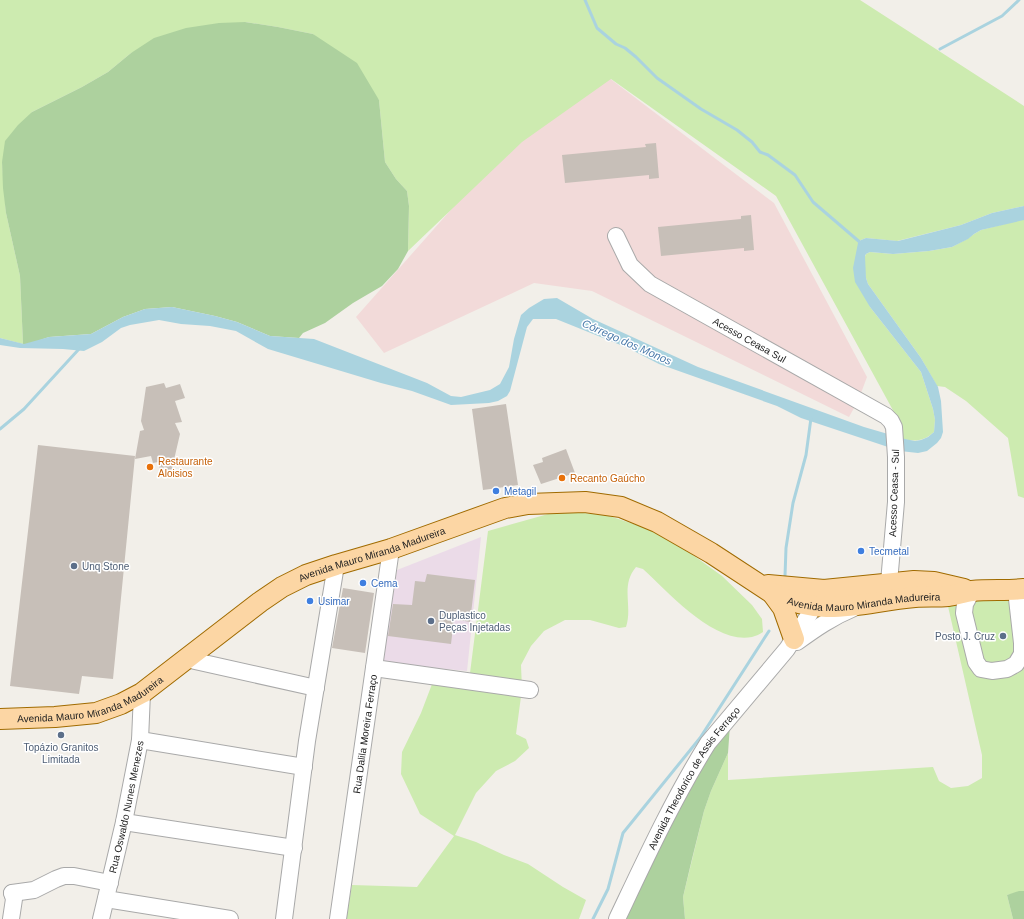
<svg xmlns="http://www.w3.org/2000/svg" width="1024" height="919" font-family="Helvetica,sans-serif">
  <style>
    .commercial { fill: #f2dad9 }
    .industrial { fill: #ebdbe8 }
    .grass { fill: #cdebb0 }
    .forest { fill: #add19e }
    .water { fill: #aad3df }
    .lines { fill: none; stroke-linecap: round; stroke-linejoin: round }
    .stream { stroke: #aad3df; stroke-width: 3 }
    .building { fill: #c7bfb8 }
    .minor-casing { stroke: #a9a9a9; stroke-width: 18 }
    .major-casing { stroke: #a06b00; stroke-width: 22 }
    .minor { stroke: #fff; stroke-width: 16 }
    .major { stroke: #fcd6a4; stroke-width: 20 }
    .food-dot { fill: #e8710a; stroke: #fff; stroke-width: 1.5 }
    .shop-dot { fill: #3f7fe0; stroke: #fff; stroke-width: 1.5 }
    .service-dot { fill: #5c6f8a; stroke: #fff; stroke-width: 1.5 }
    .labels { text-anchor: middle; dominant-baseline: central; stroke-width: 3; stroke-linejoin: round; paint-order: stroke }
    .street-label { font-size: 10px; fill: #222; stroke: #fff }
    .food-label { font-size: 10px; fill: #c56008; stroke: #fff; text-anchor: start }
    .shop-label { font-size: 10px; fill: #366cbe; stroke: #fff; text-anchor: start }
    .service-label { font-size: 10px; fill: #4e5e75; stroke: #fff; text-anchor: start }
    .water-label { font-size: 11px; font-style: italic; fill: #4a7aab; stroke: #fff }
  </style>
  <rect width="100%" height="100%" fill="#f2efe9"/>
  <path class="commercial" d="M600,71L774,203L867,377L858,401L849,417L592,291L534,283L384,353L356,317L518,134Z"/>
  <path class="industrial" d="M481,537L467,671L382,663L397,570Z"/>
  <path class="grass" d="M0,0H860L1024,106V206L992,213L961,225L897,241L866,238L861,240L858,243L870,307L921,372L933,409L935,420L934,432C923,442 913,442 899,438L901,425L776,196L611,79L522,142L408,251L409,206L407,191L396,179L385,162L379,100L313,34L278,27L245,22L131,53L108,72L82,87L32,112L2,162L6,213L20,276L23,344L0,338Z
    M1024,219V498L1018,496L1008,438L966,401L945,387L937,386L921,358L868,284C865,276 862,262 866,254L870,252L893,254L929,251L952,247L967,239L974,234L981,230Z
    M559,511L606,515L643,527L672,540L722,576L752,605L762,619L763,632C760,634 756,636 752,637C715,645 668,592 643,569L636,567C620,586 633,606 626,627L619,628L590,620H565L544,631L531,646L521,665L522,689L516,734L526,739L529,748L515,761L496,771L476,793L455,835L476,842L504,855L528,864L563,887L586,900L579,919H346L352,885L417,887L454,836L420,814L401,774L402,752L421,713L437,671L470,673L488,531Z
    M1024,595V891L1007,895L1013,919H685L683,897L704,811L711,791L728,753V780L933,767L939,781L951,788L968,786L982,778V755L947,602Z"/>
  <path class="forest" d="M245,22L278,27L313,34L357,63L379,100L385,162L396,179L407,191L409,206L408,251L398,269L382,286L353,303L325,323L303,333L299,338L270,336L237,322L215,316L172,307L145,309L123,317L91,334L49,337L29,344H23L20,276L6,213L3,188L2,162L5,141L18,125L32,112L82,87L108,72L131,53L154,38L186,28L219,23Z
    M730,725L728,753L711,791L704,811L692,859L683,897L685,919H622L646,867L723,731Z
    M1019,891H1024V919H1013L1007,895Z"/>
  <path class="water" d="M1024,206V220L981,230L974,234L968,239L952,247L929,251L893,254L870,252L866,254L865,256L866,278L868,284L921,358L938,387L941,401L943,432L941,438L937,443L927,451L918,453L900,451L801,418L777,406L659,364L628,348L556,319H533L527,327L510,391L507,396L498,401L489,403L451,405L412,391L381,383L268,349L236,331L210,326L181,324L159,320L130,325L121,328L102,342L84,351L63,349L20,348L0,345V338L24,344L49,337L91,334L123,317L145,309L172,307L215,316L237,322L270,336L314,339L427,383L451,396L461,397L490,390L500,384L509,367L514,339L521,315L529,308L544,299L557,298L593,319L698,367L864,427L905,439L915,441L921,440L928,437L934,432L935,420L933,409L921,372L870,307L855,282L853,268L858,243L861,240L866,238L898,241L961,225L992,213Z"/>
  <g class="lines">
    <path class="stream" d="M585,0L597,28L616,44L625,48L636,57L657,78L701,109L737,130L752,142L760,152L768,155L795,175L813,202L862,244
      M940,49L1002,16L1019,0
      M0,429L24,409L79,349
      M785,576L786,548L793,503L806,455L811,418
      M593,919L608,889L623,833L700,738L769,631"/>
  </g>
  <path class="building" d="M656,143L659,178L649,179V175L565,183L562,155L646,147L645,144Z
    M751,215L754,250L744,251V248L661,256L658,227L741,219V216Z
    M164,383L166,388L180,384L185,398L175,401L182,422L175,423L180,434L170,477L165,467L160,469L158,462L153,463L151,456L135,459L140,431L144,430L141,421L146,387Z
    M506,404L518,485L483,490L472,409Z
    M38,445L135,456L113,679L82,676L79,694L10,686Z
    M566,449L575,473L541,484L533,465L543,462L542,458Z
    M427,574L475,580L470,622L454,619L451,644L388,636L393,604L412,605L415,581L425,582Z
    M343,588L374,593L365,653L332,648Z"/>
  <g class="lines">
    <defs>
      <g id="minor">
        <path id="s1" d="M616,236L630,265L650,284L886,416L891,421L894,427L896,457V502L888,594"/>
        <path d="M972,591L965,604L964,613L976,662L981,669L992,671L1007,669L1016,664L1022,654V643L1016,590"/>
        <path d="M797,642C815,629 832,617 854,608"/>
        <path d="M186,659L316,688"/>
        <path d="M374,668L530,690"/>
        <path d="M140,740L304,767"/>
        <path d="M124,822L294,848"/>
        <path d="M12,893L34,890L56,879L64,876H74L110,883"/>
        <path d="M106,899L230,919"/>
        <path d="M11,919L14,899L12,893"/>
        <path id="s2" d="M101,919L124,822L140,740L142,693"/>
        <path d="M284,919L307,741L336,565"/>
        <path id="s3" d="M338,919L391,549"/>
        <path id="s4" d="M617,919C645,860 673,799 708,743L787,649L821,596"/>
      </g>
      <g id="major">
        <path d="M768,585L824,590L914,581L934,582L964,589"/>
        <path d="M772,593L783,608L794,639"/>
        <path id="s5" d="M0,719L55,717L96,713L121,704L142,693L260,602L282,587L306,575L336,565L391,549L505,508L528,504L585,502L621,507L657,522L711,553L772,593C826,619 860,602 915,597C926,596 937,597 948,596C956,595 964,592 972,591C989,589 1007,591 1024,589"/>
      </g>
    </defs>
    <use href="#minor" class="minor-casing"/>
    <use href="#major" class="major-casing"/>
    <use href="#minor" class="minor"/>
    <use href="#major" class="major"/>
  </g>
  <g class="food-dot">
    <circle cx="150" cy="467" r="4"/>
    <circle cx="562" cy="478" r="4"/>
  </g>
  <g class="shop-dot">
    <circle cx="496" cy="491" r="4"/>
    <circle cx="861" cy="551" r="4"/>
    <circle cx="363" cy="583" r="4"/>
    <circle cx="310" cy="601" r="4"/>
  </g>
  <g class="service-dot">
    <circle cx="74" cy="566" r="4"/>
    <circle cx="431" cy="621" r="4"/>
    <circle cx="1003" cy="636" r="4"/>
    <circle cx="61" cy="735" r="4"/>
  </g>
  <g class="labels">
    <g class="street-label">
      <text stroke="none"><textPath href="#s1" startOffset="174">Acesso Ceasa Sul</textPath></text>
      <text transform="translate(894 493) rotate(-88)">Acesso Ceasa - Sul</text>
      <text stroke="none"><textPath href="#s5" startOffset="418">Avenida Mauro Miranda Madureira</textPath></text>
      <text stroke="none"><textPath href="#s5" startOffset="944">Avenida Mauro Miranda Madureira</textPath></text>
      <text stroke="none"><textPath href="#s5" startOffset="94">Avenida Mauro Miranda Madureira</textPath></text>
      <text stroke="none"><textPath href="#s3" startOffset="187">Rua Dalila Moreira Ferraço</textPath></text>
      <text stroke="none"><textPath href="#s4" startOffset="161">Avenida Theodorico de Assis Ferraço</textPath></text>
      <text stroke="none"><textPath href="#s2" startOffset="115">Rua Oswaldo Nunes Menezes</textPath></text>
    </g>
    <g class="food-label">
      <text x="158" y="461">Restaurante<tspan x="158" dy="12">Aloisios</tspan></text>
      <text x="570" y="478">Recanto Gaúcho</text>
    </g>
    <g class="shop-label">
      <text x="504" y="491">Metagil</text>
      <text x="869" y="551">Tecmetal</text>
      <text x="371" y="583">Cema</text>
      <text x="318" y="601">Usimar</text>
    </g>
    <g class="service-label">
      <text x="82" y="566">Unq Stone</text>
      <text x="439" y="615">Duplastico<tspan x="439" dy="12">Peças Injetadas</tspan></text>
      <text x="995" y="636" text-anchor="end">Posto J. Cruz</text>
      <text x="61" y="747" text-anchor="middle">Topázio Granitos<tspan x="61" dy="12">Limitada</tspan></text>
    </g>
    <g class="water-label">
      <text transform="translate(627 342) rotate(24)">Córrego dos Monos</text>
    </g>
  </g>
</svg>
